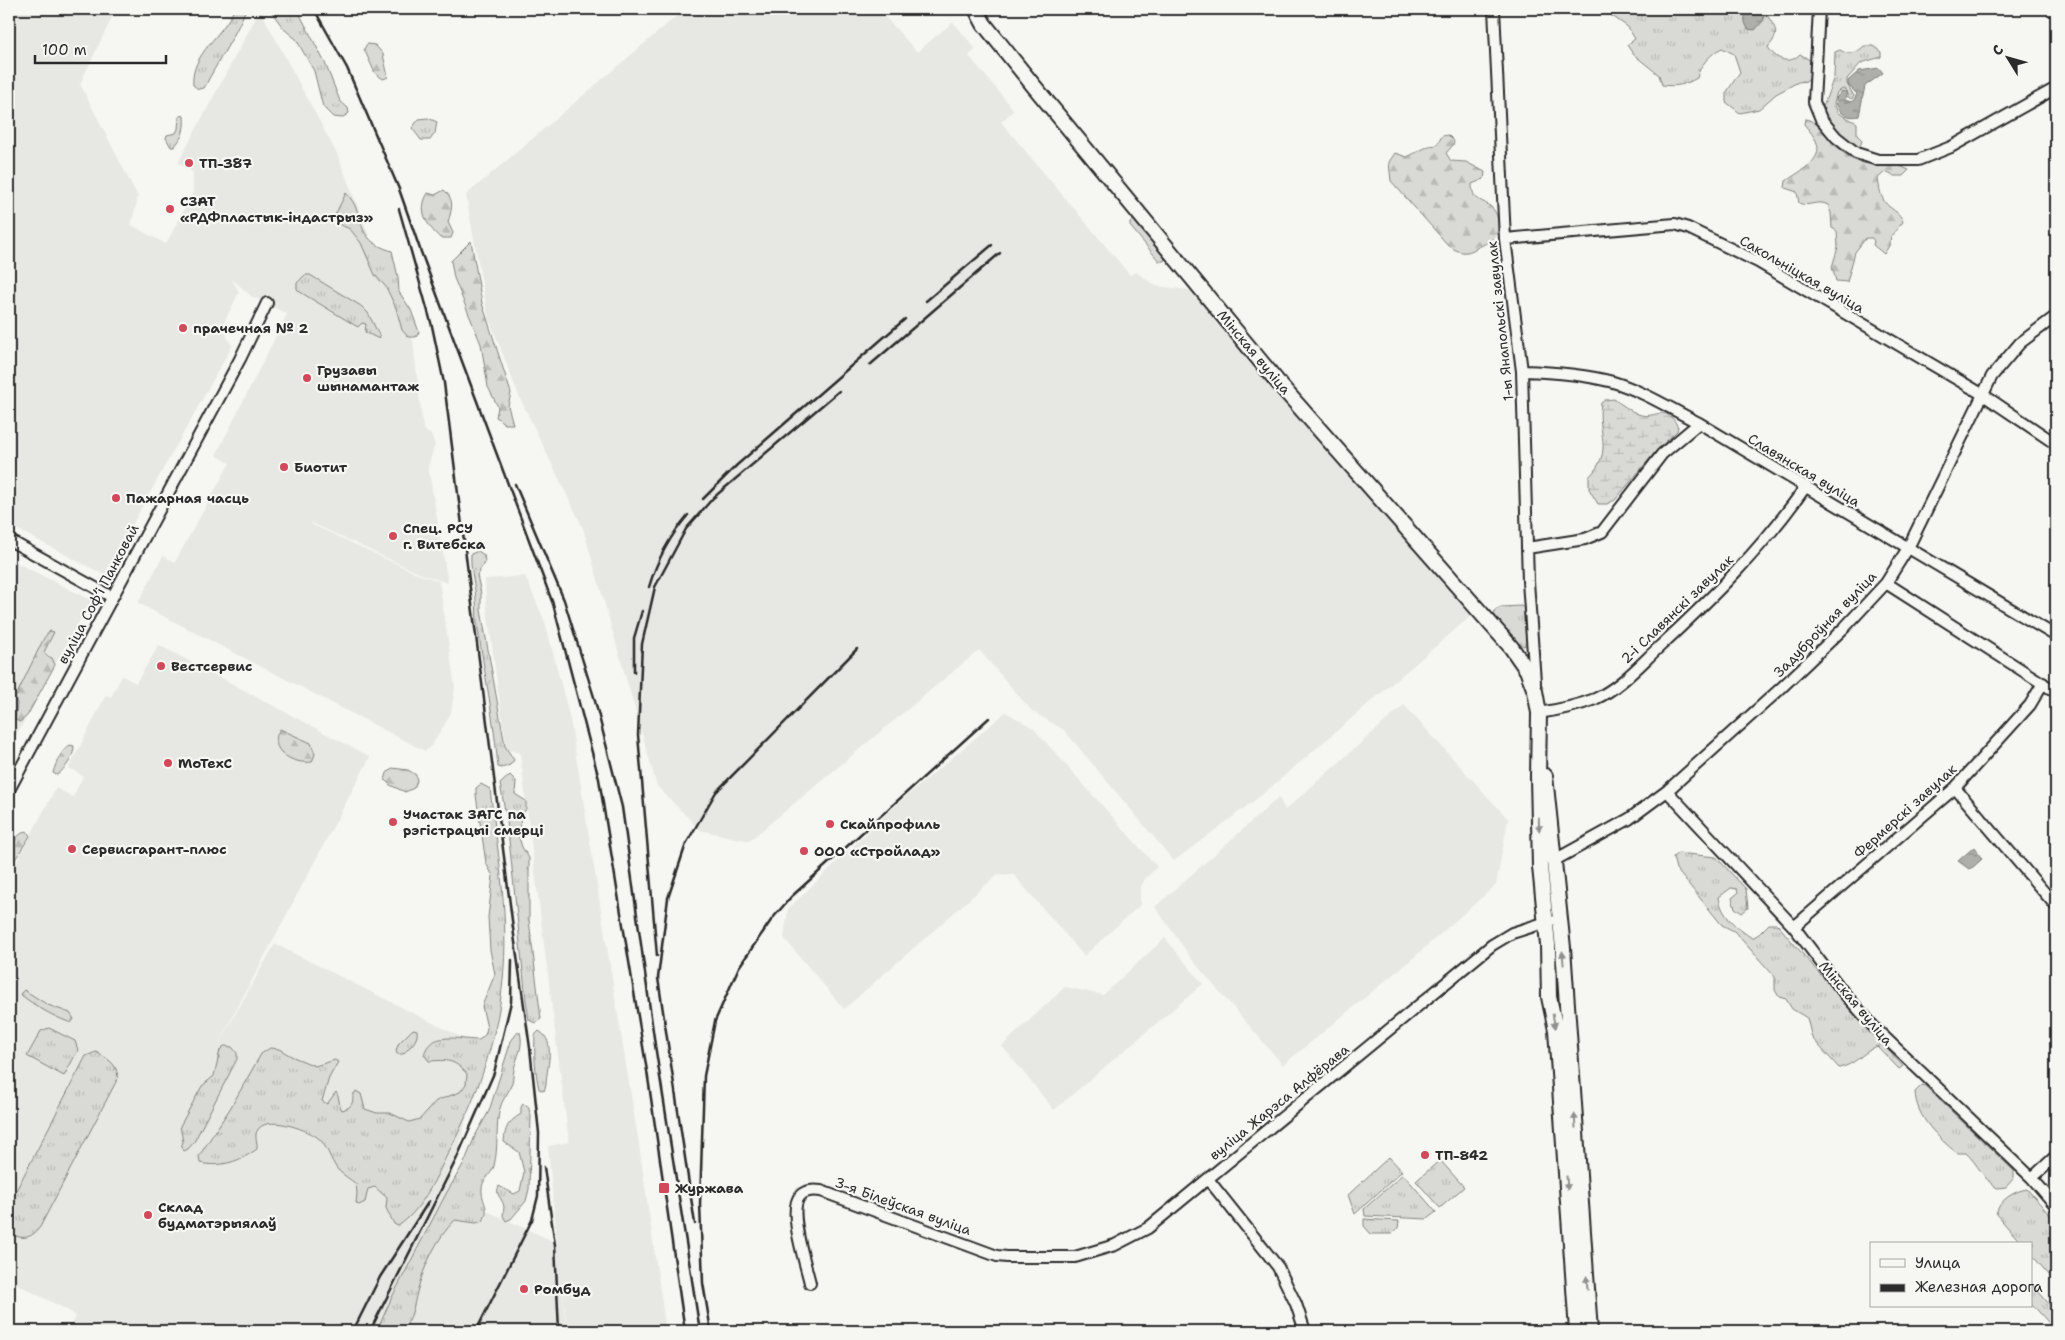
<svg xmlns="http://www.w3.org/2000/svg" width="2065" height="1340" font-family="'Shantell Sans',sans-serif">
  <style>
    .built { fill: #e7e7e3 }
    .grass { fill: url(#grass-tufts); stroke: #828280 }
    .forest { fill: url(#forest-firs); stroke: #828280 }
    .wetland { fill: url(#wetland-marsh); stroke: #828280 }
    .water { fill: url(#water-ripples); stroke: #7a7a78 }
    .lines { fill: none; stroke-linecap: round; stroke-linejoin: round }
    .minor-casing { stroke: #2b2b2b; stroke-width: 14 }
    .secondary-casing { stroke: #2b2b2b; stroke-width: 18 }
    .minor { stroke: #f6f6f2; stroke-width: 10 }
    .secondary { stroke: #f6f6f2; stroke-width: 14 }
    .rail { stroke: #2b2b2b; stroke-width: 2.5 }
    .oneway { fill: #90908e }
    .poi-dot { fill: #d1495b; stroke: #f6f6f2; stroke-width: 2 }
    .labels { text-anchor: middle; dominant-baseline: central; stroke-width: 4.5; stroke-linejoin: round; paint-order: stroke }
    .poi-label { font-size: 14px; font-weight: bold; fill: #2b2b2b; stroke: #f6f6f2; text-anchor: start }
    .street-label { font-size: 14px; fill: #2b2b2b; stroke: #f6f6f2 }
  </style>
  <defs>
    <pattern id="grass-tufts" width="24" height="20" patternUnits="userSpaceOnUse" patternTransform="scale(1.25)"><rect width="24" height="20" fill="#d9d9d5"/><path d="M3 7l-1-3M5 7V3M7 7l1-3M15 17l-1-3M17 17v-4M19 17l1-3" fill="none" stroke="#babab7"/></pattern>
    <pattern id="forest-firs" width="22" height="20" patternUnits="userSpaceOnUse" patternTransform="scale(1.25)"><rect width="22" height="20" fill="#d9d9d5"/><path d="M5 1l3.5 6h-7zM16 11l3.5 6h-7z" fill="#babab7"/></pattern>
    <pattern id="wetland-marsh" width="20" height="14" patternUnits="userSpaceOnUse" patternTransform="scale(1.25)"><rect width="20" height="14" fill="#d9d9d5"/><path d="M1 5h8M5 5V1M11 12h8M15 12V8" fill="none" stroke="#babab7"/></pattern>
    <pattern id="water-ripples" width="26" height="14" patternUnits="userSpaceOnUse" patternTransform="scale(1.25)"><rect width="26" height="14" fill="#aeaeab"/><path d="M2 4q2-2 4 0t4 0M15 11q2-2 4 0t4 0" fill="none" stroke="#8e8e8b"/></pattern>
  </defs>
  <rect width="100%" height="100%" fill="#f6f6f2"/>
  <filter id="ink" filterUnits="userSpaceOnUse"><feTurbulence type="fractalNoise" baseFrequency=".02" numOctaves="2"/><feDisplacementMap in="SourceGraphic" scale="10" xChannelSelector="R" yChannelSelector="G"/><feConvolveMatrix kernelMatrix="1 2 1 2 8 2 1 2 1" color-interpolation-filters="sRGB"/></filter>
  <g filter="url(#ink)">
    <path class="built" d="M9,9H116L80,84L138,197L131,225L166,244L193,192V172L178,163L260,10L337,154L399,312L413,341L423,429L431,435L435,445L428,466L448,583L421,574L312,523L314,519L311,524L420,575L439,581L455,687L451,713L431,747L425,751L138,603L163,556L175,562L230,463L216,455L287,314L251,296L232,279L239,292L222,327L232,346L104,575L9,525Z
      M685,9H878L917,52L953,22L976,49L969,56L1014,110L1001,122L1130,275L1136,272L1156,286L1190,290L1471,616L1263,794L1174,861L1064,730L1032,711L979,650L749,841L700,830L657,786L583,528L519,396L488,316L466,195Z
      M9,559L91,600L9,748Z
      M525,576L545,622L570,719L639,1145L666,1331H567L562,1283L566,1331H68L76,1317L71,1312L9,1280V876L56,788L73,797L83,776L69,768L106,695L111,697L122,676L136,683L159,645L370,757L216,1048L275,944L483,1048L448,1193L557,1243L548,1146L569,1142L520,753L506,749L486,601L485,579Z
      M1404,705L1508,819L1496,885L1413,958L1283,1065L1194,962L1155,907L1279,797L1285,810Z
      M1006,712L1033,728L1157,867L1144,880L1140,889V905L1084,956L1014,875L998,874L844,1009L784,938L788,909L894,807Z
      M1165,938L1203,984L1054,1110L1002,1046L1065,987L1103,995Z"/>
    <path class="grass" d="M234,9H246C235,37 218,61 204,88L198,89L193,85C190,54 224,35 234,9Z
      M271,9H297L325,63L340,101L348,108L349,113L342,118L333,117L323,107L314,71L296,39L284,29L270,10Z
      M1602,9H1749L1746,12L1764,15L1760,9H1764C1771,25 1784,30 1768,47C1775,59 1789,66 1800,54L1811,61L1812,73L1808,81L1798,82L1776,94L1759,109L1740,113L1726,102V93L1740,72L1734,54L1722,48C1711,53 1699,66 1697,78C1685,85 1676,87 1662,85L1659,75L1633,54L1627,45L1635,39L1628,27Z
      M1864,46H1874L1881,52V57L1861,63L1847,79V84L1854,96L1852,99L1848,97L1846,90L1843,89L1837,92L1834,103L1838,113L1857,123V135L1862,140L1861,144L1858,147L1839,135L1827,117L1823,107L1834,77L1835,52L1840,50C1849,56 1857,53 1864,46Z
      M181,115L184,116C185,129 183,137 174,147H171L166,138L167,135L176,133L178,129L179,117Z
      M428,118L437,122L435,133L430,140H421L412,128L419,119Z
      M346,193C368,215 351,239 392,251L398,277L399,292L411,310L419,332L416,337H408L402,330L396,308L386,287L375,275L361,243L350,229L336,223L334,217Z
      M1133,220L1164,254L1165,257L1164,261H1159L1130,226V223Z
      M305,275H310L361,306L368,313L380,337L379,339L365,332L366,324L362,323L358,327L300,292L297,289V283Z
      M478,551L484,555L485,561L477,575L481,594V610L505,746L514,760L510,765L502,768L498,767C494,719 484,670 477,623C476,615 477,607 476,600C475,584 470,570 471,554Z
      M1521,606L1524,608L1527,644L1524,646L1516,642L1494,614L1495,610L1501,607Z
      M510,775L516,781L515,794L526,801V809L522,815L518,834L522,847L529,858V920L541,1019L535,1023L529,1020L526,1000L507,821L500,784Z
      M481,784L490,789C497,845 508,910 504,967C500,1033 478,1097 447,1155C435,1180 421,1211 398,1226L394,1224L386,1208L387,1198L375,1187L368,1189L365,1202L359,1205L356,1203L357,1193L356,1184C350,1179 343,1175 338,1170C330,1160 327,1144 317,1137C305,1129 266,1114 257,1131C254,1136 258,1143 257,1149C241,1161 220,1168 200,1163L199,1156L231,1107L261,1054L270,1048L279,1049L291,1056L315,1066L335,1060L338,1062L329,1078L322,1101L327,1104L336,1092C340,1098 338,1104 342,1110C352,1107 353,1104 353,1095L356,1091L361,1094L365,1109L377,1113H390L409,1122L420,1119L436,1101L460,1092L466,1084L467,1074C454,1059 447,1060 429,1061L424,1055C430,1030 459,1040 479,1040L485,1035L487,1028L482,1006L495,974L490,950L488,917L493,876L486,863L476,795V788Z
      M1678,853L1716,857L1746,889L1748,908L1742,913L1735,908L1732,898L1738,893L1737,889L1731,888L1719,897C1721,916 1737,928 1752,938L1759,934L1769,924H1777L1855,1015L1903,1066L1899,1069L1877,1046C1862,1053 1855,1065 1839,1068L1812,1038L1807,1018L1792,1009L1786,999L1779,997L1775,990V977L1734,931L1722,925L1676,869L1673,857Z
      M49,1028L75,1041L78,1050L64,1076L27,1056L41,1031Z
      M413,1029L417,1030C419,1040 410,1047 403,1054H397L396,1050L399,1043Z
      M539,1031C557,1041 546,1069 546,1085L544,1091L539,1089C535,1072 534,1053 535,1035Z
      M518,1032H520C524,1047 517,1056 514,1069C513,1076 513,1082 510,1088C507,1095 502,1100 500,1108C495,1127 499,1146 494,1166C492,1174 482,1180 482,1188C481,1203 491,1206 483,1221L476,1223L455,1220C436,1239 424,1266 417,1292C413,1308 413,1317 402,1331H377L391,1299L447,1192L465,1161L475,1136L489,1111L511,1041Z
      M224,1046L232,1047L237,1053V1059L194,1142L188,1149L184,1151L181,1147L183,1142L180,1126L202,1086L214,1076L220,1050Z
      M96,1052C108,1059 117,1063 118,1078L40,1227C31,1239 22,1240 9,1233V1204L86,1056Z
      M1922,1085L1925,1086L2014,1171V1178L2006,1187L1997,1188C1983,1179 1978,1164 1966,1153H1957C1938,1138 1916,1117 1915,1092Z
      M523,1104L528,1106L531,1116L529,1189L526,1201L511,1219L506,1221L503,1216C503,1213 504,1210 504,1207C503,1198 494,1195 499,1186L514,1194L520,1191L524,1172L519,1152L504,1142C505,1127 508,1122 521,1114V1107Z
      M1389,1157L1402,1171L1355,1214L1348,1195Z
      M1440,1160L1464,1187L1440,1208L1416,1181Z
      M1403,1174L1436,1212L1427,1219L1365,1216L1364,1209Z
      M2027,1189L2056,1222V1283L2031,1254V1244H2022L1996,1214C1999,1200 2014,1191 2027,1189Z
      M1364,1219L1399,1221L1398,1228L1392,1234H1371L1364,1226Z
      M2031,1283L2056,1312V1331L2031,1303Z"/>
    <path class="forest" d="M367,44L375,45L383,54L388,77L383,79L375,73L364,49Z
      M1805,119C1820,120 1836,151 1852,159C1870,169 1892,160 1909,170L1903,176H1894L1885,172L1878,178C1879,186 1880,194 1884,201C1890,210 1900,211 1903,222L1891,236L1890,244L1884,254L1873,245L1874,241L1872,238H1866L1855,252L1847,282L1836,281L1832,267L1838,247L1837,231L1832,228L1831,213L1828,205C1817,199 1809,208 1799,203L1797,192L1785,188L1786,181C1801,170 1828,159 1814,137C1811,132 1807,128 1804,124Z
      M1448,135L1454,141L1453,145L1446,153L1451,161L1466,162L1485,172L1484,179L1472,184C1472,200 1480,199 1490,206C1498,212 1501,226 1496,235C1491,242 1480,246 1473,250C1463,255 1456,251 1448,245L1391,181L1389,162L1395,153L1407,157L1429,146L1437,145L1442,136Z
      M444,190C455,200 452,209 448,222L453,233L451,238H440C427,225 417,211 428,193L435,195Z
      M471,241L482,303L511,393L508,406L513,424H505L496,417L498,407L488,387L481,344L454,278L451,261Z
      M50,631L54,632L44,652L47,656L52,658L55,665L27,716L20,722L15,720L17,704L15,698L44,638Z
      M280,729L311,743L315,754L312,762C293,765 266,750 280,729Z
      M70,745L74,746C74,757 66,768 57,775L53,773C56,762 61,751 70,745Z
      M392,768L408,770L416,775L417,781L414,788L405,792L390,785L385,780L387,773Z
      M27,831L30,836L9,869C9,854 11,836 27,831Z
      M24,990L48,1005L70,1013L74,1019L71,1023C52,1016 35,1006 20,994Z"/>
    <path class="wetland" d="M1614,399C1621,404 1629,410 1638,414C1655,421 1665,401 1678,427L1677,431L1657,450L1615,500L1607,504H1598L1589,489V477C1615,450 1596,434 1601,403L1605,400Z"/>
    <path class="water" d="M1749,9H1760L1764,15L1763,21L1755,30L1748,29C1744,22 1743,16 1749,9Z
      M1879,68L1883,73L1865,86L1859,116C1846,119 1836,112 1836,98L1842,91L1847,92L1845,100L1851,102L1854,100L1857,94L1848,85V81L1859,71Z
      M1974,847L1982,859L1972,868L1969,869L1958,861Z"/>
    <g class="lines">
      <defs>
        <path id="minor" d="M1494,9L1505,239L1522,371L1528,581L1535,682
          M1819,9L1814,102L1821,119L1836,137L1856,153L1878,160H1918L1951,147L2056,88
          M1505,239L1675,224L1688,228L1758,262L1982,394L2056,444
          M1522,371C1553,372 1583,374 1613,382C1643,391 1671,409 1699,423L2056,636
          M9,540L112,597
          M1527,548L1585,539L1602,532L1662,454L1699,423
          M1886,583L2056,692
          M1539,713C1558,710 1577,706 1595,699C1619,688 1638,667 1657,649C1712,598 1763,548 1806,486
          M1955,788L2056,906
          M9,790L240,359L267,303
          M1667,791L1794,927L1844,993L1874,1027L2032,1178L2056,1206
          M1553,861L1629,819L1667,791L1779,690L1845,627L1886,583L1908,548L1992,376L2020,343L2056,316
          M1794,927L1955,788L2030,705L2043,683
          M2032,1178L2056,1156
          M1208,1179L1278,1267L1296,1304L1305,1331
          M810,1283C806,1265 787,1210 800,1196C805,1190 814,1190 821,1191L997,1256L1007,1257H1075L1115,1245L1148,1228L1492,945L1512,933L1550,921"/>
        <path id="secondary" d="M976,9L984,24L1033,85L1281,386L1511,647L1527,670L1535,691L1539,713L1538,777L1540,867L1548,945L1549,997L1556,1030L1577,1331
          M1545,776L1563,948L1590,1331"/>
      </defs>
      <use href="#minor" class="minor-casing"/>
      <use href="#secondary" class="secondary-casing"/>
      <use href="#minor" class="minor"/>
      <use href="#secondary" class="secondary"/>
      <path class="rail" d="M314,9L347,68L399,189L421,252L553,604L599,779L647,1071L685,1331
        M399,209L432,326L444,383L513,928L530,1048L539,1133L538,1196L532,1220L476,1331
        M926,301L992,245
        M870,365L1000,253
        M515,484L564,600L594,697L622,807L655,1045L700,1331
        M703,499L737,465L905,319
        M649,587C657,560 670,536 688,515
        M634,672V638L642,611
        M657,956L638,735L642,644L655,587L686,529L713,498L839,391
        M544,1167L555,1245L559,1331
        M695,1224L658,978L668,898L686,844L716,792L857,649
        M353,1331L380,1277L429,1201
        M370,1331L456,1160L494,1073L511,1002L512,960
        M711,1331L703,1283L700,1204L704,1076L715,1021L739,967L772,919L791,897L989,718"/>
    </g>
    <defs><path id="oneway-solid" d="M-6-.8H1V-3.2L6.5 0L1 3.2V.8H-6Z" transform="scale(1.25)"/></defs>
    <g class="oneway">
      <use href="#oneway-solid" transform="translate(1539 824) rotate(88)"/>
      <use href="#oneway-solid" transform="translate(1563 958) rotate(-95)"/>
      <use href="#oneway-solid" transform="translate(1554 1021) rotate(79)"/>
      <use href="#oneway-solid" transform="translate(1575 1121) rotate(-94)"/>
      <use href="#oneway-solid" transform="translate(1567 1183) rotate(86)"/>
      <use href="#oneway-solid" transform="translate(1587 1283) rotate(-94)"/>
    </g>
  </g>
  <g class="poi-dot">
    <circle cx="189" cy="163" r="5"/>
    <circle cx="170" cy="209" r="5"/>
    <circle cx="183" cy="328" r="5"/>
    <circle cx="307" cy="378" r="5"/>
    <circle cx="284" cy="467" r="5"/>
    <circle cx="116" cy="498" r="5"/>
    <circle cx="393" cy="536" r="5"/>
    <circle cx="161" cy="666" r="5"/>
    <circle cx="168" cy="763" r="5"/>
    <circle cx="393" cy="822" r="5"/>
    <circle cx="830" cy="824" r="5"/>
    <circle cx="72" cy="849" r="5"/>
    <circle cx="804" cy="851" r="5"/>
    <circle cx="1425" cy="1155" r="5"/>
    <rect x="658" y="1182" width="12" height="12" rx="2.5"/>
    <circle cx="148" cy="1215" r="5"/>
    <circle cx="524" cy="1289" r="5"/>
  </g>
  <g class="labels">
    <g class="poi-label">
      <text x="199" y="163">ТП-387</text>
      <text x="180" y="201">СЗАТ<tspan x="180" dy="16">«РДФпластык-індастрыз»</tspan></text>
      <text x="193" y="328">прачечная № 2</text>
      <text x="317" y="370">Грузавы<tspan x="317" dy="16">шынамантаж</tspan></text>
      <text x="294" y="467">Биотит</text>
      <text x="126" y="498">Пажарная часць</text>
      <text x="403" y="528">Спец. РСУ<tspan x="403" dy="16">г. Витебска</tspan></text>
      <text x="171" y="666">Вестсервис</text>
      <text x="178" y="763">MoTexC</text>
      <text x="403" y="814">Участак ЗАГС па<tspan x="403" dy="16">рэгістрацыі смерці</tspan></text>
      <text x="840" y="824">Скайпрофиль</text>
      <text x="82" y="849">Сервисгарант-плюс</text>
      <text x="814" y="851">ООО «Стройлад»</text>
      <text x="1435" y="1155">ТП-842</text>
      <text x="675" y="1188">Журжава</text>
      <text x="158" y="1207">Склад<tspan x="158" dy="16">будматэрыялаў</tspan></text>
      <text x="534" y="1289">Ромбуд</text>
    </g>
    <g class="street-label">
      <text transform="translate(1802 274) rotate(30)">Сакольніцкая вуліца</text>
      <text transform="translate(1500 321) rotate(-96)">1-ы Янапольскі завулак</text>
      <text transform="translate(1254 352) rotate(50)">Мінская вуліца</text>
      <text transform="translate(1804 470) rotate(31)">Славянская вуліца</text>
      <text transform="translate(98 594) rotate(-62)">вуліца Софʼі Панковай</text>
      <text transform="translate(1677 609) rotate(-44)">2-і Славянскі завулак</text>
      <text transform="translate(1825 624) rotate(-46)">Задуброўная вуліца</text>
      <text transform="translate(1905 811) rotate(-42)">Фермерскі завулак</text>
      <text transform="translate(1856 1003) rotate(50)">Мінская вуліца</text>
      <text transform="translate(1279 1102) rotate(-39)">вуліца Жарэса Алфёрава</text>
      <text transform="translate(903 1206) rotate(20)">3-я Білеўская вуліца</text>
    </g>
  </g>
  <rect width="2065" height="1340" fill="none" stroke="#f6f6f2" stroke-width="30"/>
  <rect x="15" y="15" width="2035" height="1310" fill="none" stroke="#2b2b2b" stroke-width="2" filter="url(#ink)"/>
  <rect x="1870" y="1242" width="162" height="65" fill="#f6f6f2" stroke="#a5a5a2"/>
  <rect x="1880" y="1259" width="25" height="8" fill="#f6f6f2" stroke="#a5a5a2"/>
  <text x="1915" y="1268" font-size="15" fill="#2b2b2b">Улица</text>
  <rect x="1880" y="1284" width="25" height="8" fill="#2b2b2b" stroke="#a5a5a2"/>
  <text x="1915" y="1292" font-size="15" fill="#2b2b2b">Железная дорога</text>
  <g transform="translate(2008 58) rotate(307)" stroke="#f6f6f2" stroke-width="4" paint-order="stroke">
  <path d="M0-4L9 19L0 12L-9 19Z" fill="#2b2b2b"/>
  <text y="-8" font-size="14" font-weight="bold" text-anchor="middle" fill="#2b2b2b">С</text>
  </g>
  <path d="M35 55v8h131v-8" fill="none" stroke="#2b2b2b" stroke-width="2.5"/>
  <text x="42" y="55" font-size="15" fill="#2b2b2b" stroke="#f6f6f2" stroke-width="4" paint-order="stroke">100 m</text>
</svg>
